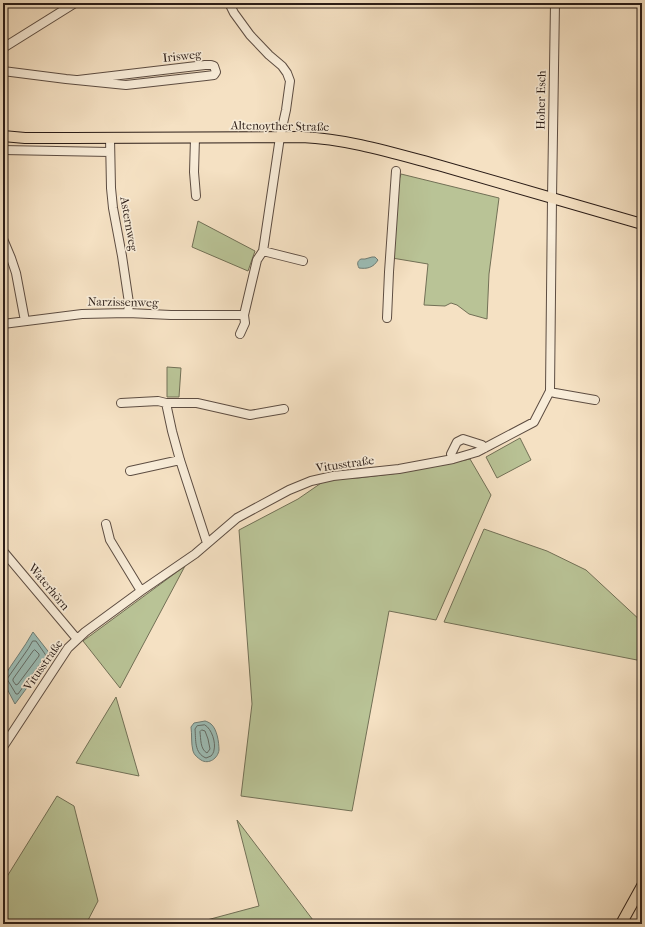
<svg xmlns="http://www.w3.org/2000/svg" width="645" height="927" font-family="'IM FELL French Canon',serif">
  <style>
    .green { fill: #b9c396; stroke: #727056 }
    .water { fill: #9cbdb6; stroke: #6e7d76 }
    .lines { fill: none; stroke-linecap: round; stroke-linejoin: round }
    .shore { stroke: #636c66; stroke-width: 1 }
    .minor-casing { stroke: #5d4d42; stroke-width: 10 }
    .major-casing { stroke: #2a1c17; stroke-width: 12 }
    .minor { stroke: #f8ecd8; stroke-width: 8 }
    .major { stroke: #f5e1c3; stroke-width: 10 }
    .labels { text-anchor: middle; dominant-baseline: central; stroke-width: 3.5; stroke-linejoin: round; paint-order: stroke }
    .street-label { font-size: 12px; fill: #2a1c17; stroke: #f8ecd8 }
  </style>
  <rect width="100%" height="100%" fill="#f5e1c3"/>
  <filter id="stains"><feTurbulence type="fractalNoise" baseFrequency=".005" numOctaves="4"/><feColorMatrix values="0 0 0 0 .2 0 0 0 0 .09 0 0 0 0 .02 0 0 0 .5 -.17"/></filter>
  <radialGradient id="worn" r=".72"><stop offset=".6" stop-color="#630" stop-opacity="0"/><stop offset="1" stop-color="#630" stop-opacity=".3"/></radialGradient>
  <path class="green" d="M401,174L499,198L489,274L487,319L469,314L457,305L451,303L445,306L424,305L428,264L392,258L398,183Z
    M198,221L255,251L248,271L192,247Z
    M167,367L181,368L179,397H167Z
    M520,438L531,460L497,478L486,457Z
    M470,459L491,495L436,620L389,611L352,811L241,796L252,704L239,530L298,499L327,479L358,478L399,473Z
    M484,529L547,551L586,570L642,622V661L444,622Z
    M185,566L120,688L83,641Z
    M116,697L139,776L76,763Z
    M57,796L74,806L98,901L86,924H3V883Z
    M237,820L316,924H192L259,906Z"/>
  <path class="water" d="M372,257H375L378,260C373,268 367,269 359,268C357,264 357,261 361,259H365Z
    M33,632L51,655L15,704L3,681V678C13,662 24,648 33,632Z
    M205,721C206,721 210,723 211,724C217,729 219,742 219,750C218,758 209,765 201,760C198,758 194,755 193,751C191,744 192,734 191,727L194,723Z"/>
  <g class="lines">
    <path class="shore" d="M33,641H36L45,654L46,656L18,694H16L7,679L28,649Z
      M35,650L39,654V656L18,684L16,685L13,681V679L33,651Z
      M205,725C212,729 216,743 214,750C214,752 212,755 211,756L206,758C194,753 196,740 195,729L197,726Z
      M202,730L205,731L208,739L210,749L207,753C200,749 201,739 200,732Z"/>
    <defs>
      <path id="minor" d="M229,3L234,13L250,35L269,55L282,66L287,73L290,81L286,110L280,137L263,251L257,260L244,315L245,323L240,334
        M3,48L75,3
        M3,71L66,79L126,85L206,76L214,75L216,72L214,66L211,65H205L78,80
        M110,138L111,188L113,208L122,256L129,303L128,313
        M195,138L194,172L196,196
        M3,150L110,152
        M3,239L11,258L16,273L25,321
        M263,251L303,261
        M387,318L389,272L396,171
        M3,324L82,314L128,313L171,315H244
        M550,391L555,393L595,400
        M121,403L158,401L166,403
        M453,459L451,454L457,442L463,439L482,445L485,448
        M130,471L180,460
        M106,524L110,540L141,591
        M207,543L180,460L172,431L166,403H197L250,415L284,409
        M3,551L77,639
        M3,747L68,648L85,632L141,591L195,554L237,518L289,490L311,481L333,476L399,469L453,459L477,452L534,422L550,391L552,198L555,3"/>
      <path id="major" d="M3,136L25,138H72L302,137C348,139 393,153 438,165C506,184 574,205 642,224
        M621,924L642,886"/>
    </defs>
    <use href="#minor" class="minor-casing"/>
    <use href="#major" class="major-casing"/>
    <use href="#minor" class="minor"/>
    <use href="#major" class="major"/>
  </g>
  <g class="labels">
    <g class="street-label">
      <text transform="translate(182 56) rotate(-6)">Irisweg</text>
      <text transform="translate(541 100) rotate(-89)">Hoher Esch</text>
      <text transform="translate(280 126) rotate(1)">Altenoyther Straße</text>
      <text transform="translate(129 224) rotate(80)">Asternweg</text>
      <text transform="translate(123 302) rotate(1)">Narzissenweg</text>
      <text transform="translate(345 464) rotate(-8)">Vitusstraße</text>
      <text transform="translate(49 587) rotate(50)">Waterhörn</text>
      <text transform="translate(43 665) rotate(-55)">Vitusstraße</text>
    </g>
  </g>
  <rect width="645" height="927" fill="none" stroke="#f5e1c3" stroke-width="16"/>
  <rect x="4" y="4" width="637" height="919" fill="none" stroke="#2a1c17" stroke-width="2"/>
  <rect x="8" y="8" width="629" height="911" fill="none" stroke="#2a1c17"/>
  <rect width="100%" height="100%" filter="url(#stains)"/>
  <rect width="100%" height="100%" fill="url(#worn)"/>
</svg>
